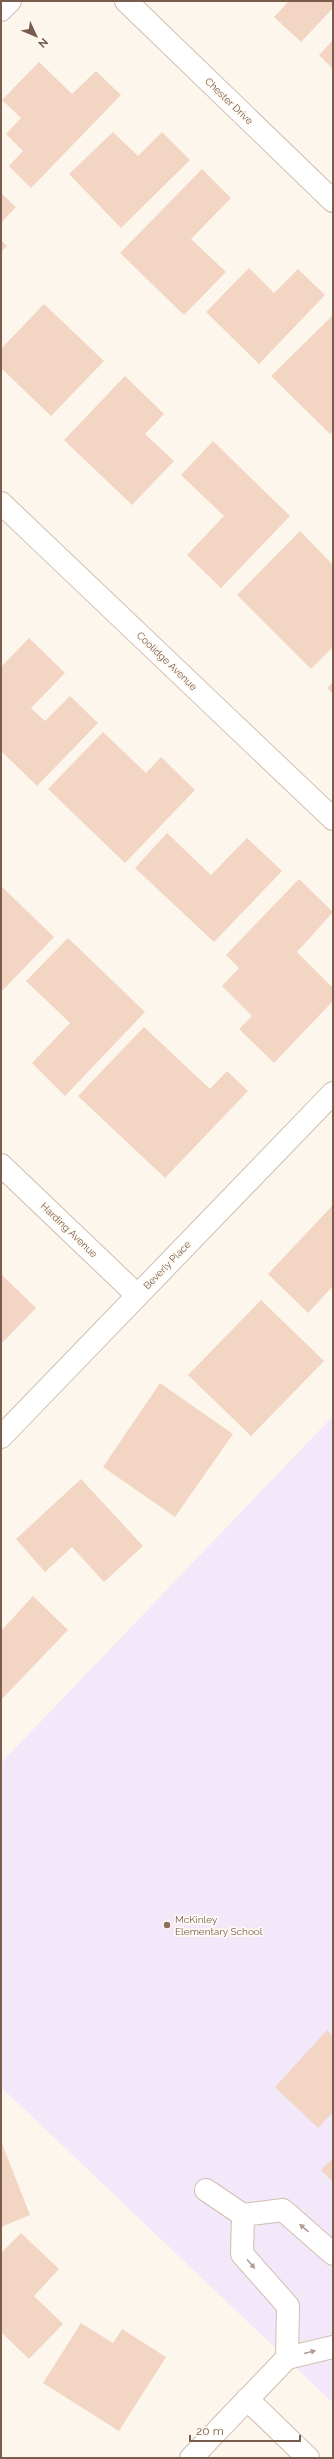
<svg xmlns="http://www.w3.org/2000/svg" width="334" height="2459" font-family="Raleway,sans-serif">
  <style>
    .education { fill: #f3e8fa }
    .building { fill: #f3d5c3 }
    .lines { fill: none; stroke-linecap: round; stroke-linejoin: round }
    .minor-casing { stroke: #d1beb0; stroke-width: 24 }
    .minor { stroke: #fff; stroke-width: 22 }
    .oneway { fill: #af9d94 }
    .education-dot { fill: #8d6e63; stroke: #fffaf3; stroke-width: 1.5 }
    .labels { text-anchor: middle; dominant-baseline: central; stroke-width: 3.5; stroke-linejoin: round; paint-order: stroke }
    .street-label { font-size: 10px; fill: #7a5c4d; stroke: #fffaf3 }
    .education-label { font-size: 10px; fill: #785e54; stroke: #fffaf3; text-anchor: start }
  </style>
  <rect width="100%" height="100%" fill="#fdf6ec"/>
  <path class="education" d="M333,1416V2403L1,2087V1763Z"/>
  <path class="building" d="M289,1H333V8L301,42L274,17Z
    M333,40V69L319,55Z
    M39,62L72,94L96,71L121,95L31,188L9,166L23,151L6,134L21,118L2,100Z
    M113,132L138,156L162,132L190,160L121,228L69,174Z
    M202,169L231,198L191,239L226,272L184,315L120,253Z
    M1,193L16,207L1,223Z
    M1,240L7,246L1,252Z
    M249,268L274,293L298,269L325,295L259,364L206,312Z
    M44,304L104,361L51,416L1,368V349Z
    M333,315V431L330,434L271,376Z
    M125,376L164,414L145,434L174,461L132,505L64,440Z
    M213,441L290,516L221,588L187,555L224,516L181,475Z
    M300,531L333,565V647L311,669L237,595Z
    M29,638L65,673L31,708L45,721L70,696L98,723L37,786L1,751V667Z
    M333,682V694L327,688Z
    M103,732L146,773L161,757L195,790L125,863L48,789Z
    M167,833L211,875L247,838L282,871L214,942L135,868Z
    M299,879L333,912L297,952L333,988V1001L274,1063L239,1029L252,1016L222,986L239,968L226,955Z
    M1,886L54,937L1,992Z
    M68,938L145,1012L65,1096L32,1063L70,1023L26,981Z
    M144,1027L210,1089L227,1071L248,1091L165,1178L78,1096Z
    M332,1206L333,1286L308,1313L268,1274Z
    M1,1274L36,1308L1,1344Z
    M261,1300L324,1361L251,1436L188,1375Z
    M160,1383L233,1434L175,1517L103,1467Z
    M81,1479L143,1546L104,1582L72,1547L45,1572L16,1539Z
    M33,1596L68,1630L1,1700V1631Z
    M327,2030L333,2036V2112L318,2128L275,2087Z
    M1,2141L30,2215L1,2227Z
    M333,2158V2182L321,2170Z
    M21,2233L59,2269L34,2296L63,2324L29,2359L1,2332V2253Z
    M81,2323L113,2343L122,2329L166,2357L119,2431L43,2383Z"/>
  <g class="lines">
    <defs>
      <path id="minor" d="M126,1L333,201
        M1,10L10,1
        M1,503L333,819
        M1,1165L137,1295
        M1,1437L333,1093
        M206,2190L243,2215L283,2210L333,2254
        M243,2215L242,2254L288,2306L287,2358
        M287,2358L333,2347
        M247,2399L308,2458
        M191,2458L287,2358"/>
    </defs>
    <use href="#minor" class="minor-casing"/>
    <use href="#minor" class="minor"/>
  </g>
  <defs><path id="oneway-solid" d="M-6-.8H1V-3.2L6.5 0L1 3.2V.8H-6Z"/></defs>
  <g class="oneway">
    <use href="#oneway-solid" transform="translate(304 2228) rotate(-139)"/>
    <use href="#oneway-solid" transform="translate(251 2264) rotate(49)"/>
    <use href="#oneway-solid" transform="translate(310 2352) rotate(-14)"/>
  </g>
  <circle class="education-dot" cx="167" cy="1925" r="4"/>
  <g class="labels">
    <g class="street-label">
      <text transform="translate(229 101) rotate(44)">Chester Drive</text>
      <text transform="translate(167 661) rotate(44)">Coolidge Avenue</text>
      <text transform="translate(69 1230) rotate(44)">Harding Avenue</text>
      <text transform="translate(167 1265) rotate(-46)">Beverly Place</text>
    </g>
    <g class="education-label">
      <text x="175" y="1919">McKinley<tspan x="175" dy="12">Elementary School</tspan></text>
    </g>
  </g>
  <rect width="334" height="2459" fill="none" stroke="#7a5c4d" stroke-width="4"/>
  <g transform="translate(36 36) rotate(134)" stroke="#fffaf3" stroke-width="3" paint-order="stroke">
  <path d="M0-3L7 15L0 10L-7 15Z" fill="#7a5c4d"/>
  <text y="-6" font-size="11" font-weight="bold" text-anchor="middle" fill="#7a5c4d">N</text>
  </g>
  <path d="M190 2435v6h110v-6" fill="none" stroke="#7a5c4d" stroke-width="2"/>
  <text x="196" y="2435" font-size="12" fill="#7a5c4d" stroke="#fffaf3" stroke-width="3" paint-order="stroke">20 m</text>
</svg>
